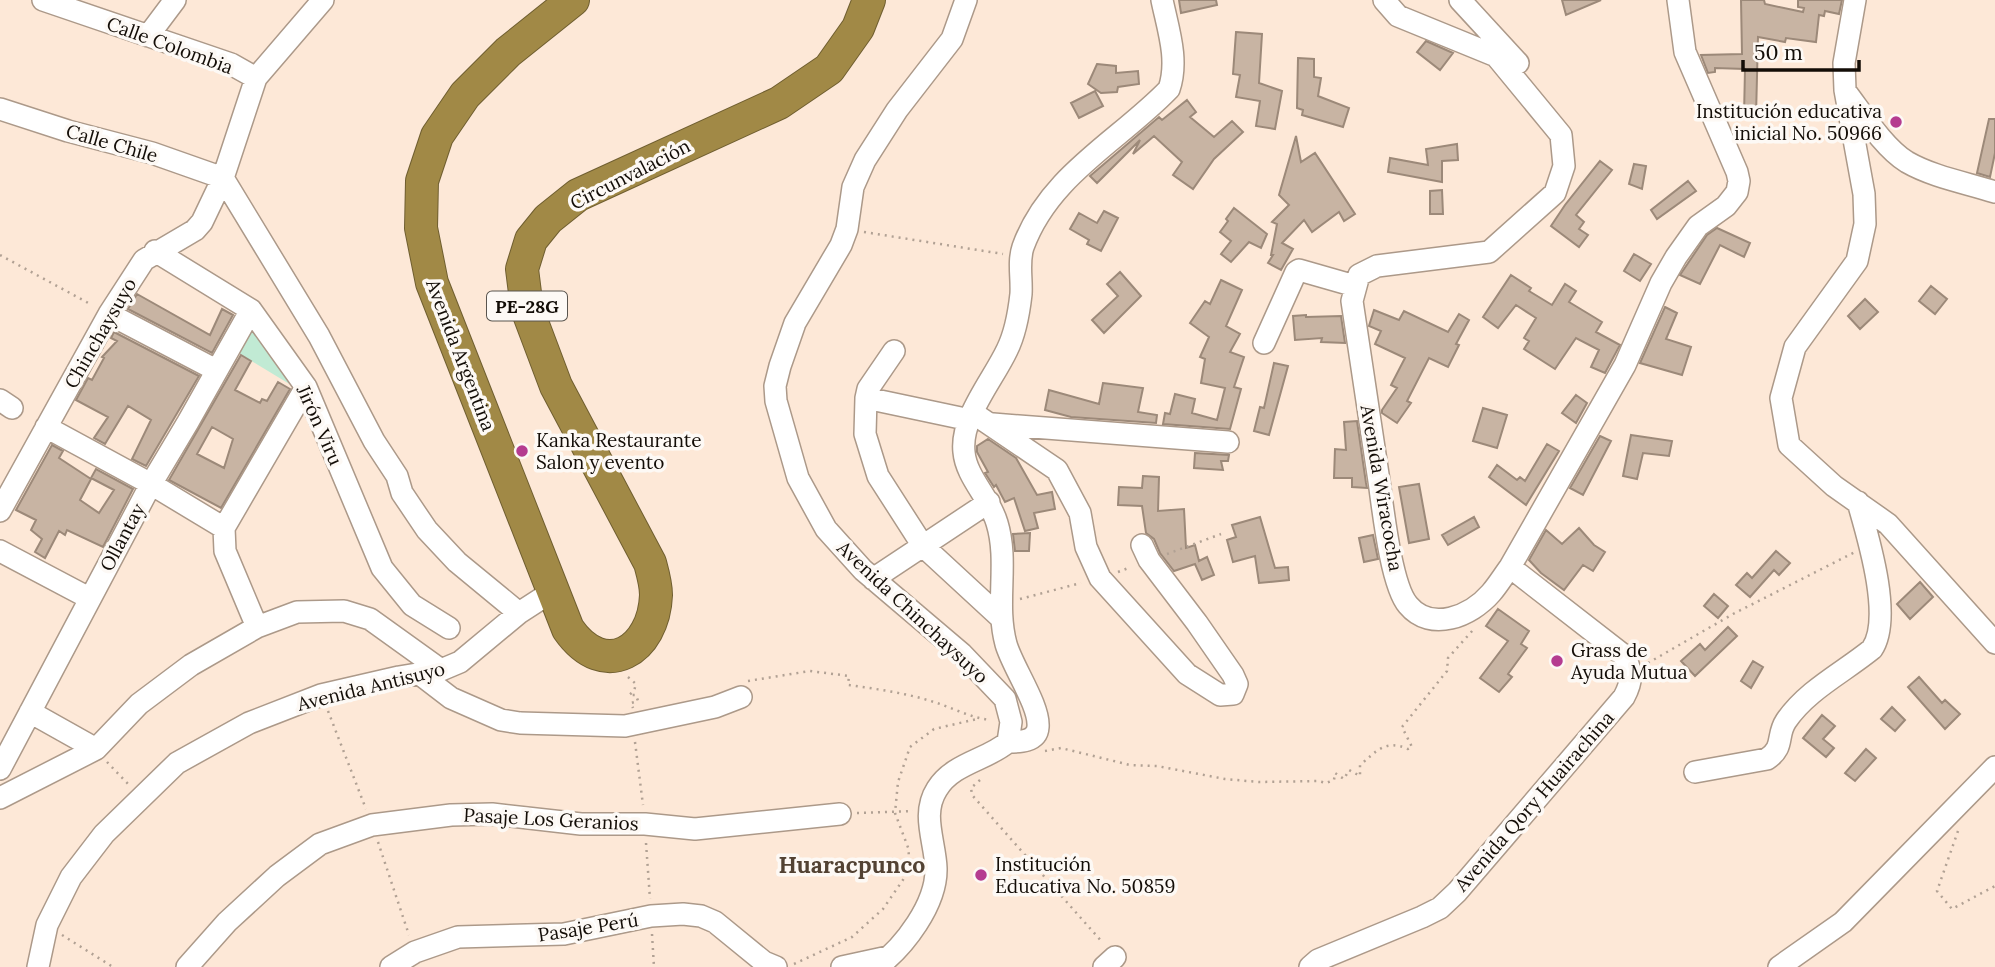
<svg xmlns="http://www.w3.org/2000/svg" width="1995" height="967" font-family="Lora,serif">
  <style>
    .green { fill: #c1ead4 }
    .building { fill: #c8b4a3; stroke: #9c8979; stroke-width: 2; fill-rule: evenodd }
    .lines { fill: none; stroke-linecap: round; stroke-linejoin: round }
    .minor-casing { stroke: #ac9989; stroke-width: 24 }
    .highway-casing { stroke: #6f5e30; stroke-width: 34 }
    .path { stroke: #b1a194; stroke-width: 2.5; stroke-dasharray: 2 5; stroke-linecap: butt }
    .minor { stroke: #fff; stroke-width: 21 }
    .highway { stroke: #a18946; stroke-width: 32 }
    .poi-dot { fill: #b53c90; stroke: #fdf9f5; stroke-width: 2.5 }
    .labels { text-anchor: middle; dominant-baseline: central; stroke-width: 7; stroke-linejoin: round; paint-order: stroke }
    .shield { fill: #fdf9f5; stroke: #59544e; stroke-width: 2 }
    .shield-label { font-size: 18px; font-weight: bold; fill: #130d07 }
    .street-label { font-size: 19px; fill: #130d07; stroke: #fdf9f5 }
    .poi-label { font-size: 19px; fill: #130d07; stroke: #fdf9f5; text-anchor: start }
    .quarter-label { font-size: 23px; font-weight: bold; fill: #524233; stroke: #fdf9f5 }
  </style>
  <rect width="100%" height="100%" fill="#fde8d7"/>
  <path class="green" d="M250,322L296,388L232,349Z"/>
  <path class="building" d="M1179,0H1216L1217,5L1181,13Z
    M1562,0H1601L1566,15Z
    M1741,0H1764L1765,4L1803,12L1804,8L1798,7V0H1842L1839,14L1825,11L1824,16L1819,15L1816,42L1786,38L1785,42L1758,37L1756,116H1744L1745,69L1715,68V72L1708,73L1701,55L1742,54Z
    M1236,32L1262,34L1259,83L1282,91L1275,129L1256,126L1260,101L1236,97L1240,75L1233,74Z
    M1426,41L1453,53L1440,70L1417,52Z
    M1298,58L1314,59V77L1321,78L1318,96L1349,108L1343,127L1302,115L1303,110L1297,108Z
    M1097,64L1116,66V73L1138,71L1139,84L1118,87L1117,92L1101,93L1088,84Z
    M1095,91L1103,106L1079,118L1071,103Z
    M1187,100L1196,112L1190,117L1214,137L1232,121L1243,132L1214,159L1193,189L1173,175L1182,162L1154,136L1133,154L1140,140L1097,183L1090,176L1159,117L1162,120Z
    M1989,119H1995V153L1990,177L1977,173Z
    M1296,136L1301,162L1315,153L1355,214L1344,221L1339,212L1312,232L1304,220L1282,243L1293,249L1281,270L1268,263L1273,255H1271L1277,224L1272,222L1289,205L1279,195Z
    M1457,144L1458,160L1442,161V182L1388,172L1390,158L1428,165L1426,149Z
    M1600,161L1612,170L1576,215L1584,222L1579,229L1588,235L1579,247L1551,226L1565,205Z
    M1634,164L1646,166L1642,189L1629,184Z
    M1688,181L1696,191L1657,219L1651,210Z
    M1442,190L1443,214H1430V191Z
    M1234,208L1267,234L1261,248L1249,242L1231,262L1221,254L1231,241L1220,232L1228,221L1226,219Z
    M1104,211L1118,218L1101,251L1087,244L1089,240L1070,229L1079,213L1097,223Z
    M1717,228L1750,243L1744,257L1720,245L1700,284L1680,275L1707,235Z
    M1634,254L1651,264L1640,281L1624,271Z
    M1120,272L1141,296L1104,333L1092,320L1118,296L1107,284Z
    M1511,275L1531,288L1529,291L1552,305L1565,284L1576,291L1569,302L1602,322L1596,332L1620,345L1605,373L1591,367L1599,350L1576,338L1555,369L1524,349L1529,341L1524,338L1536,318L1516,305L1498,328L1483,317Z
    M1221,280L1242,290L1226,326L1240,334L1230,352L1244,357L1234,387L1241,389L1230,429L1163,424L1165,413L1170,414L1175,394L1195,399L1192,413L1217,420L1225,388L1201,383L1205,359L1200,357L1209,337L1190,323L1205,301L1210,304Z
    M1931,286L1947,299L1935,314L1919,301Z
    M137,294L210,335L222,309L233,315L212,353L128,309Z
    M1865,299L1878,312L1860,329L1848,316Z
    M1665,307L1677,313L1666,339L1691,347L1682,375L1640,363Z
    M1374,310L1399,320L1404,311L1448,332L1459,314L1469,320L1456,344L1459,345L1448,367L1429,358L1407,401L1411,403L1397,423L1382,413V410L1397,388L1391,385L1405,358L1375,344L1381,331L1369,326Z
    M1306,315V317L1341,316L1345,343L1321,342L1322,338L1295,340L1293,316Z
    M114,332L199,376L146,466L132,459L151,420L128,406L105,444L94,438L108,417L76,400L88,378L92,380L104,358L102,357L117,341L111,338Z
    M241,355L251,361L235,390L260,403L262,399L267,401L278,382L290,389L221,508L169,480ZM212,427L233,439L224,468L197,454Z
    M1274,363L1288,366L1269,435L1254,431L1260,407L1264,408Z
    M1103,383L1143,388L1138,412L1157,415L1156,423L1071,417L1045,410L1049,390L1099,404Z
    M1576,395L1587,403L1576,423L1562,413Z
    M1483,408L1507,415L1497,448L1473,441Z
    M1357,421L1366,483L1367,488L1352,487V478H1334L1335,449L1346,450L1344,422Z
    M1631,435L1672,441L1669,456L1643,453L1637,479L1623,476Z
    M1600,436L1611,441L1583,495L1570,488Z
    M988,439L1016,458L1037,495L1052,492L1055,509L1034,513L1038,528L1025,531L1014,498L1005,502L996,485L994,487L985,473L988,472L977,452V446Z
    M1547,444L1559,451L1526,505L1489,477L1497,465L1517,480L1520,477L1525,481Z
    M52,445L63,451L59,458L91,479L80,500L99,513L114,490L91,478L96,469L133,489L103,547L67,530L65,535L59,531L45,558L35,552L42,539L31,530L36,520L16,510Z
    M1195,453L1229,455L1228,461H1221L1223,470L1194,468Z
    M1143,476L1159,477L1158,511L1184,509L1186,548L1195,545L1199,561L1207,557L1214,575L1202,580L1195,564L1174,571L1160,553L1154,539L1146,533L1142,506L1118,505L1119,487L1142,488Z
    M1419,484L1429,539L1409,543L1399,487Z
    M1260,517L1275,568L1288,567L1289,580L1259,583L1255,556L1233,562L1227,540L1236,537L1232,525Z
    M1474,517L1479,527L1448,545L1442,535Z
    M1579,528L1594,545L1605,552L1593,571L1583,565L1564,590L1541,573L1529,560L1546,530L1562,544Z
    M1030,533L1029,551H1015L1013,534Z
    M1373,535L1378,559L1364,562L1359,538Z
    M1776,551L1790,563L1779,575L1774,570L1750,597L1736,585L1747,573L1752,578Z
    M1920,582L1933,597L1910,619L1897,604Z
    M1714,594L1728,606L1718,618L1704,606Z
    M1498,609L1529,631L1521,644L1527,648L1508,674L1512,677L1499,692L1480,678L1508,641L1486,626Z
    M1728,627L1737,636L1695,676L1681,661L1700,644L1705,650Z
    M1753,661L1763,667L1751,688L1741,681Z
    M1919,677L1942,703L1945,700L1960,714L1945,729L1908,687Z
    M1892,707L1905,720L1895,731L1881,719Z
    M1822,715L1835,726L1823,739L1834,748L1826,757L1803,738Z
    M1866,749L1876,758L1855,781L1845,773Z"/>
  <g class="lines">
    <defs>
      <path id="minor" d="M43,0L231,64L256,78
        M1384,0L1398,16L1496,56L1561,135L1564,166L1555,193L1489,252L1377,266L1359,275L1352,301C1361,361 1370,421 1379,481C1383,509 1391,585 1408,605C1431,633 1471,616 1491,593C1498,585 1504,575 1510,567L1625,365L1661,283L1676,257L1698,226L1726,206L1737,192L1739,181L1737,172L1685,52L1678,0
        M1460,0L1518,63
        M1855,0L1844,63L1845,90L1864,194L1865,224L1857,261L1795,347L1781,398L1789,445L1834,486L1888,524L1995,643
        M148,36L175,0
        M1846,92C1862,113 1884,148 1907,162C1933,177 1967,183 1995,192
        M0,109L68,131L152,153L223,178
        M223,178L319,336L374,441L397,476L402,493L427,530L457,562L519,613
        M155,251L251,310L306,387L382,568L412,605L449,628
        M109,314L216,370
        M1264,343L1296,272L1299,270L1355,286
        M894,351L868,389L866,398L865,434L878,476L923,546L1001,618
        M866,398L970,420
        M0,400L12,408
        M973,413L1057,470L1080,513L1086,547L1100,578L1187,674L1220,695L1233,694L1237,684L1233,675L1197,623L1149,560L1142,545
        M993,424L1228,442
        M46,427L151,484L224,528L225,551L257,627
        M0,511L109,314L144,260L195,230L202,222L223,178L256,78L323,0
        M224,528L306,387
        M0,551L89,598
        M873,579L989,502
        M421,675L451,698L501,720L520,723L625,726L715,707L741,697
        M30,712L96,749
        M1008,742C1019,742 1037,742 1038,727C1040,706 1012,666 1006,644C995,604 1009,562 997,523C990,498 966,477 964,452C960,418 993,380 1007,350C1015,334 1019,312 1021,294C1022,278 1018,262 1023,247C1049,175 1119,141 1169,89C1179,60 1168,29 1162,0
        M0,769L151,484L188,422L251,310
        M1695,772L1767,759C1785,747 1776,736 1786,721C1807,690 1844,672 1872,649C1893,618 1868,537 1858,502
        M0,798L96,749L139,704L191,665L257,627L297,612L344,611L370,619L441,670
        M38,967L47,925L71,877L104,834L177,763L249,723L321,695L399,677L441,670L460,662L519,613L553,591
        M187,967L227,922L277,876L320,844L372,825L451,815L492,814L581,824H645L695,829L840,814
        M391,967L415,952L458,937L564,934L651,916L683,914L701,916L715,922L764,962L776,967
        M842,967L888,957
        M877,967C904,947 937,904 936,868C935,841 921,814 937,789C953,763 987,760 1008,742L1011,722L1005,699L962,654L863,570L826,529L798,478L776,401L775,386L780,366L795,323L841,245L847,229L853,187L865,160L897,110L952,39L966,0
        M1104,967L1115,957
        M1310,967L1318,960L1422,917L1440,908L1457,892L1624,697C1633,680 1633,669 1622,654L1510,567
        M1779,967L1843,922L1995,767"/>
      <path id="highway" d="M573,0L508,52L465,95L437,136L422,181L421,228L432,283L568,629C605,682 654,650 656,595C656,584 653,574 650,563L556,386L527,309L522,269L531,240L548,219L578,195L779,103L829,69L858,28L869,0"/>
    </defs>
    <use href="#minor" class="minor-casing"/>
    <use href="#highway" class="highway-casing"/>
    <path class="path" d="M864,232L1003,254
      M0,255L92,305
      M1167,554L1221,534
      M1118,572L1131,567
      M1020,599L1081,583
      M1648,663L1733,614L1855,552
      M628,677L636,684L634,691L629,695H636L638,701L631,703L633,708
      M748,681L810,671L849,676L848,685C877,689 906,693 934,702C953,708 971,718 991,720
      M328,711L366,809
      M635,742L643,805
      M1045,751L1061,748L1130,765L1157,766L1225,779L1259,782L1318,781L1326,783L1334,780L1335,773L1344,779L1349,770L1360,776V765C1377,751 1385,739 1408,749L1412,747L1402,727L1447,671L1448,658L1473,630
      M107,762L129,785
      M980,780L971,788L972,795L1103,943
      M857,813L913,811
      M1958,831L1937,891L1952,909L1995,886
      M378,842L409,935
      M646,843L650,899
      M652,934L654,967
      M62,935L113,967
      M794,964L852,937L883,909L907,874L909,850L895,813L898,782L910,747L934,729L977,719"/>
    <use href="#minor" class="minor"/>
    <use href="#highway" class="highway"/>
  </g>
  <g class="poi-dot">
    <circle cx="1896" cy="122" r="7"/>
    <circle cx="522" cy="451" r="7"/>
    <circle cx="1557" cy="661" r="7"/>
    <circle cx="981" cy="875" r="7"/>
  </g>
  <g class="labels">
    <rect class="shield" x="487" y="291.5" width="80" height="29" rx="5"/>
    <g class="shield-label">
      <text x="527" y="306">PE-28G</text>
    </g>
    <g class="street-label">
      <text transform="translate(170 45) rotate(20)">Calle Colombia</text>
      <text transform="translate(112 143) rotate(16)">Calle Chile</text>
      <text transform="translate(630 174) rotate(-27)">Circunvalación</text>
      <text transform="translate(100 333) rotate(-60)">Chinchaysuyo</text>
      <text transform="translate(461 355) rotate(69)">Avenida Argentina</text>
      <text transform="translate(320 425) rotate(66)">Jirón Viru</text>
      <text transform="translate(1382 488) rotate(80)">Avenida Wiracocha</text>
      <text transform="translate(122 537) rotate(-62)">Ollantay</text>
      <text transform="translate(913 612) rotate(43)">Avenida Chinchaysuyo</text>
      <text transform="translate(371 686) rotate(-14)">Avenida Antisuyo</text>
      <text transform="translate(1534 801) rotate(-49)">Avenida Qory Huairachina</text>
      <text transform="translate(551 819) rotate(3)">Pasaje Los Geranios</text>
      <text transform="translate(588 927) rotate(-9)">Pasaje Perú</text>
    </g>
    <g class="poi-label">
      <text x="1882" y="111" text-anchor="end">Institución educativa<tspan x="1882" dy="22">inicial No. 50966</tspan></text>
      <text x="536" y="440">Kanka Restaurante<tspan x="536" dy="22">Salon y evento</tspan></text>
      <text x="1571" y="650">Grass de<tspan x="1571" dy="22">Ayuda Mutua</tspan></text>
      <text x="995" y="864">Institución<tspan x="995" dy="22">Educativa No. 50859</tspan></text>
    </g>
    <g class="quarter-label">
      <text x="852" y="864">Huaracpunco</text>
    </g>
  </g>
  <path d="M1743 60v10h116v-10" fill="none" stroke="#130d07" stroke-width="3.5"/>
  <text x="1754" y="60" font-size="21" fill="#130d07" stroke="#fdf9f5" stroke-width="5" paint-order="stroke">50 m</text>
</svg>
